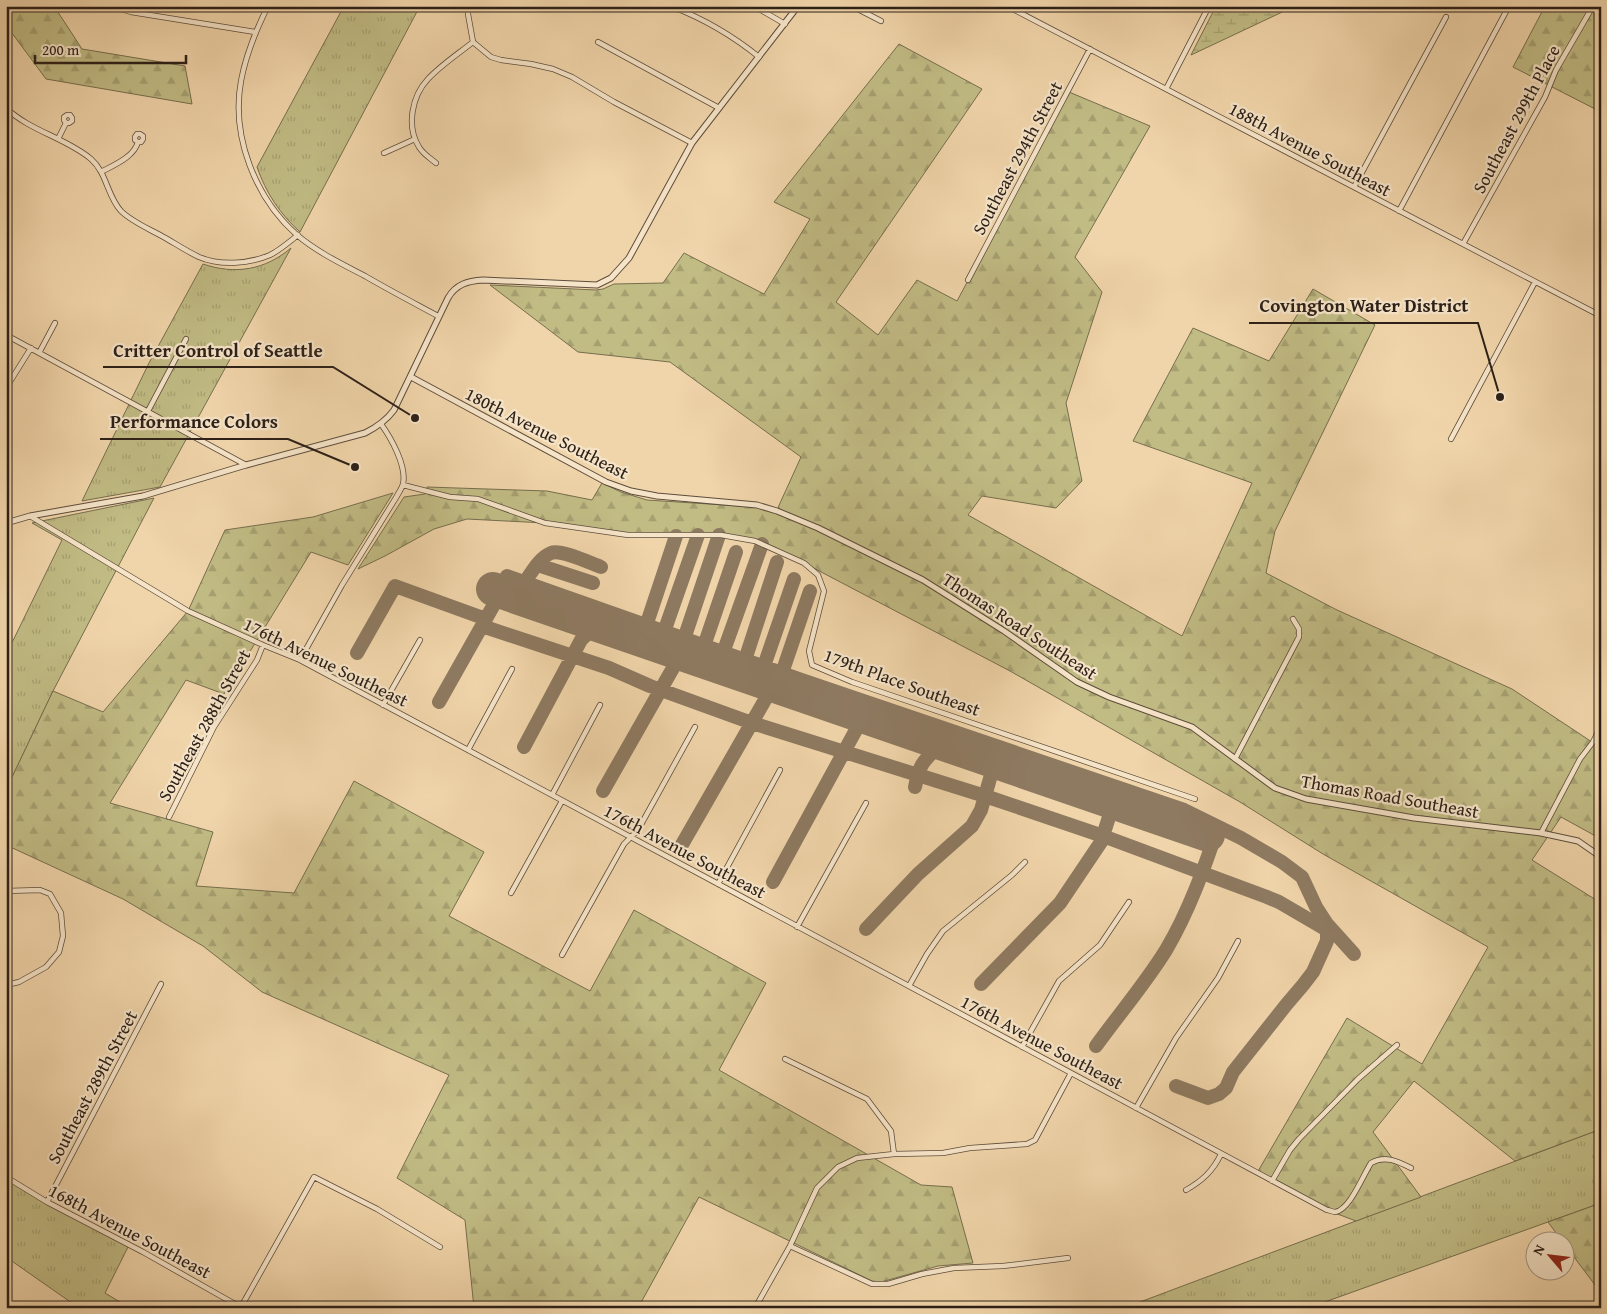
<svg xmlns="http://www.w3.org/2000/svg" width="1607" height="1314" font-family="'Gentium Book Plus',serif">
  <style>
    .grass { fill: url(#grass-tufts); stroke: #766e4e }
    .forest { fill: url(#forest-firs); stroke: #766e4e }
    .wetland { fill: url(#wetland-marsh); stroke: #766e4e }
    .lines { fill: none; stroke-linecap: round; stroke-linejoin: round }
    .taxiway { stroke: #8e7a61; stroke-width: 14 }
    .runway { stroke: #8e7a61; stroke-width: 34 }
    .minor-casing { stroke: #5d4d3c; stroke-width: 6 }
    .tertiary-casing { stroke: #5d4d3c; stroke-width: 7 }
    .minor { stroke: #f6e4c8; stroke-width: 4.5 }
    .tertiary { stroke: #f6e4c8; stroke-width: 5 }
    .labels { text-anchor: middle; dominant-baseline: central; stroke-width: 4.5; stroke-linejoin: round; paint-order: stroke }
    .street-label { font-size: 18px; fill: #2c2018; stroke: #f6e4c8 }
    .leader { fill: none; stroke: #2c2018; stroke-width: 2 }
    .callout-dot { fill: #2c2018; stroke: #f6e4c8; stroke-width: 2 }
    .callout-label { font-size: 19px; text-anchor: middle; font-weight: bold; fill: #2c2018; stroke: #f6e4c8; stroke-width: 4.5; stroke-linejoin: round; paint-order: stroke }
  </style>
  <defs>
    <pattern id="grass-tufts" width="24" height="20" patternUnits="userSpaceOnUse" patternTransform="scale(1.25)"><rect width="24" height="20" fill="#c1bb84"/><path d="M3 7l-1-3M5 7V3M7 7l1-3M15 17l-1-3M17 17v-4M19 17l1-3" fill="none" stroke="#a6a071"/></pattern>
    <pattern id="forest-firs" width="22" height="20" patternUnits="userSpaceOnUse" patternTransform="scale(1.25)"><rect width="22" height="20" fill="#c1bb84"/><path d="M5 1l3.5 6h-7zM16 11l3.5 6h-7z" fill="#a6a071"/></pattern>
    <pattern id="wetland-marsh" width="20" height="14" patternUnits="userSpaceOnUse" patternTransform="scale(1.25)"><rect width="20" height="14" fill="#c1bb84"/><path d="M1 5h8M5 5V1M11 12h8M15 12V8" fill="none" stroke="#a6a071"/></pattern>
  </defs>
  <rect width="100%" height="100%" fill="#f1d5aa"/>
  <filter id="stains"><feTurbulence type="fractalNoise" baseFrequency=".004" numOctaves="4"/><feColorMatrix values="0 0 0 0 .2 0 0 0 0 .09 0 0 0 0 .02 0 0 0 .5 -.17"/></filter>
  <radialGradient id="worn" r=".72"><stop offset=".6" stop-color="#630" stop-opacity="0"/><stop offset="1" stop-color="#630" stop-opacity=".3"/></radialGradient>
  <path class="grass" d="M344,6H420L300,232C280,214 266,193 257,167Z
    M291,248L160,487L82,501L149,363L203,264C235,275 265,270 291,248Z
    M154,498L53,691L6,790V655L62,540L32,523Z
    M1601,1129V1203L1308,1308H1124Z
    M6,1178L129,1245L105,1293L130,1308H79L6,1257Z"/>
  <path class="forest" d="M6,6H54L82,49L185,66L192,104L46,79L6,25Z
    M1545,6H1597L1601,8V112L1513,67Z
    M899,44L982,89L836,302L878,335L917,280L957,301L1069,92L1150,126L1075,257L1102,292L1066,403L1082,481L1056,508L982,496L968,515L1182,636L1252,483L1133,441L1193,328L1269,361L1313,289L1375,325L1275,531L1266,573L1337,610L1512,689L1601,748V839L1561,817L1532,860L1601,903V1129L1515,1161L1414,1081L1373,1132L1421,1197L1356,1221L1327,1210L1257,1173L1347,1018L1422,1064L1488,947L1323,854L1240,802L1010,671L804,563L755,541L719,535H628L545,523L467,519L434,529L385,556L358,569L404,497L425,494L427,487L547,491L592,500L602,483L621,492L647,500L755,507L776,512L801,457L670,362L578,352L490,285L596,290L603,289L614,284L663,283L684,253L764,294L810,219L774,202Z
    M393,493L348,565L311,552L224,694L186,680L110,803L213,832L196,886L294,893L354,781L484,852L449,916L590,991L634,910L766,983L719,1070L921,1185L952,1187L973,1263L938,1266L881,1282L872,1281L699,1197L638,1308H474L465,1220L397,1178L449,1075L262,992L203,946L123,899L6,845V790L53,691L103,712L188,611L225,530L313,517Z
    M1601,1203V1293L1565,1245L1564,1242L1562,1241L1548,1222Z"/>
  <path class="wetland" d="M1216,6H1295L1191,55Z"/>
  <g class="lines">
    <path class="taxiway" d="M538,565L593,583
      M525,582C531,573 540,557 551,553C561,549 590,563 601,567
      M482,626L609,668L650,686L752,723L985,796L1103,836L1267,897L1279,902L1327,930
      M646,626L676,536
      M664,632L698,535
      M626,635L632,621
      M684,639L719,535
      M704,646L736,552
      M357,653L395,586L486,619
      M723,653L762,544
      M745,660L777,562
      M764,666L794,579
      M782,673L810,591
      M799,679L814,700
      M439,702L501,592L507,576L799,679L1184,810L1180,826
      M524,747L581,640L597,625
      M915,787C920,762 923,762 941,744
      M603,791L681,654
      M680,848L773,686
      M773,882L863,717
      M1327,924L1354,954
      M866,929L918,874L972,826L981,810L999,747
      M981,984L1060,903L1101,842L1118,789
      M1096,1046C1119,1014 1145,984 1166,950C1189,911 1204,869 1218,827
      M1176,1086L1208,1098L1219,1094L1226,1088L1233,1072L1286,1005L1303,985L1313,972L1327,941V924L1316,907L1302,877L1282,862L1241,838L1184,810"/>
    <path class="runway" d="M493,589L1208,835"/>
    <defs>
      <path id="minor" d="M112,6L131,12L255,32
        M268,6C256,30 246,54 241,81C231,136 255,198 297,235C317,252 342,264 365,276C389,290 414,303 438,316
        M754,6L785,24
        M852,6L881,21
        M1007,6L1601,316
        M673,7C704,19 733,36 759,57
        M473,42L491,57L501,60L531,64L553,69L572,77L614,102L692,143
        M598,42L719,108
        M1166,89L1209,6
        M6,108C30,131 66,138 91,159C107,173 107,196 121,211C131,221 147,228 160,235C173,242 186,251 199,257C220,266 249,264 270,255C280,250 289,242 298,235
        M58,139L66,123H69L72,121V118L70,115H67L64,117V120L66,123
        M384,153L415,139
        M436,163C430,158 423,154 419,147C406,126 412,96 428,79C441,65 458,54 473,42L468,14V6
        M101,172C114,165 134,157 138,142H141L143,139V136L140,134H137L135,137V140L138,142
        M1354,187L1446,17
        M1399,211L1509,6
        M1463,244L1545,97L1556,70L1593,6
        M968,280L1090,49
        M6,335L246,465
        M39,353L55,323
        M6,388L31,348
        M148,411L186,339
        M1451,439L1535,282
        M403,485L450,497L478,499L545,523L628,535H721L755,541L804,563L818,575L824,591L809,651L812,665L852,682L1195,799
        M30,516L188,611L263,645L300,660L1327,1210C1329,1210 1333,1212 1335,1212C1350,1210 1363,1175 1371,1163C1385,1155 1397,1161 1411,1168
        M300,660L342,585L397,496C399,492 402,488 403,484C407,466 391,438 381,424
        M383,705L420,640
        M468,750L512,669
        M1235,759L1299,637V629L1293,619
        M552,795L600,705
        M169,817L214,727L257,660L263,645
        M1541,833L1580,759L1593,742L1601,726
        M718,884L780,770
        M6,891L40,890L50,894L61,913L63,936L59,952L46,967L19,982L6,985
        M511,893L562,801
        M797,927L866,803
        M562,955L624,844L638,830L695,727
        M909,986L927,954L943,931L1012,875L1025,862
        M1022,1047L1059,981L1100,945L1129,902
        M785,1059L867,1099L891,1131L894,1154
        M1136,1108L1176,1038L1218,978L1238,941
        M6,1177L47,1202L143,1252L242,1308
        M1272,1181L1290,1150L1299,1139L1358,1079L1397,1045
        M1186,1190C1202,1181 1213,1171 1221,1154
        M47,1202L161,984
        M790,1246L872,1284H888L922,1274L954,1268L1003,1266L1068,1258
        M241,1307L314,1177L377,1209L440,1247
        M755,1308L790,1246L817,1188L838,1167L857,1158L894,1154L943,1153L970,1148L1027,1144L1035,1140L1071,1073"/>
      <path id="tertiary" d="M411,377L606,482L631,491L657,496L757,505L777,511L818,528L923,580L1004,631L1077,682L1109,697L1192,727L1275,788L1306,799L1414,818L1541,833L1578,841L1601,857
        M6,523L30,516L143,496L246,465L365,433C377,427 386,421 394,410L448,298C456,284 468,281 483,280L597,285L611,278L629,258L692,143L798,6"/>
    </defs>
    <use href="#minor" class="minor-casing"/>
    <use href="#tertiary" class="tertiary-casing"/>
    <use href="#minor" class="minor"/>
    <use href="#tertiary" class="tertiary"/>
  </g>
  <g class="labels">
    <g class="street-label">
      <text transform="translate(1516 119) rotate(-62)">Southeast 299th Place</text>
      <text transform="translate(1310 149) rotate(28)">188th Avenue Southeast</text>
      <text transform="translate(1017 158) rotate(-62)">Southeast 294th Street</text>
      <text transform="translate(547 433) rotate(27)">180th Avenue Southeast</text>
      <text transform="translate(1020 626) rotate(33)">Thomas Road Southeast</text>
      <text transform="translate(326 662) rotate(26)">176th Avenue Southeast</text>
      <text transform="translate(902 682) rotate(20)">179th Place Southeast</text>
      <text transform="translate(204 725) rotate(-61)">Southeast 288th Street</text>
      <text transform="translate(1390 796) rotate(10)">Thomas Road Southeast</text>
      <text transform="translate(685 851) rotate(28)">176th Avenue Southeast</text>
      <text transform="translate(1042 1042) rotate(28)">176th Avenue Southeast</text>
      <text transform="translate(92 1087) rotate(-62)">Southeast 289th Street</text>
      <text transform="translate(130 1231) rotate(28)">168th Avenue Southeast</text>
    </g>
  </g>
  <path class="leader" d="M1500 397L1478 323H1249M415 418L333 367H103M355 467L288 439H100"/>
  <g class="callout-dot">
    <circle cx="1500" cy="397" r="5"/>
    <circle cx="415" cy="418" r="5"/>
    <circle cx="355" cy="467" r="5"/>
  </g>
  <g class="callout-label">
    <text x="1364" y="312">Covington Water District</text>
    <text x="218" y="357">Critter Control of Seattle</text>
    <text x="194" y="428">Performance Colors</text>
  </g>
  <rect width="1607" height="1314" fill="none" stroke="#f1d5aa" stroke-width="25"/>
  <rect x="8" y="8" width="1592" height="1299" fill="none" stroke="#2c2018" stroke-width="2.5"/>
  <rect x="12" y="12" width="1582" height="1289" fill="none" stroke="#2c2018"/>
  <g transform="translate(1550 1256) rotate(298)"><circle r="24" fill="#f6e4c8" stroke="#a59682"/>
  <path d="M0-4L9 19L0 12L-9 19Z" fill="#8f2418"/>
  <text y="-8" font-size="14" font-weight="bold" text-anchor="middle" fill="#2c2018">N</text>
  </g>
  <path d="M35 55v8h151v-8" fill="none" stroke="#2c2018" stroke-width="2.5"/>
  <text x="42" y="55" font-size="15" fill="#2c2018" stroke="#f6e4c8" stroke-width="4" paint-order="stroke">200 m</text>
  <rect width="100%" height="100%" filter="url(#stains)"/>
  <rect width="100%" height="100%" fill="url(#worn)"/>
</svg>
